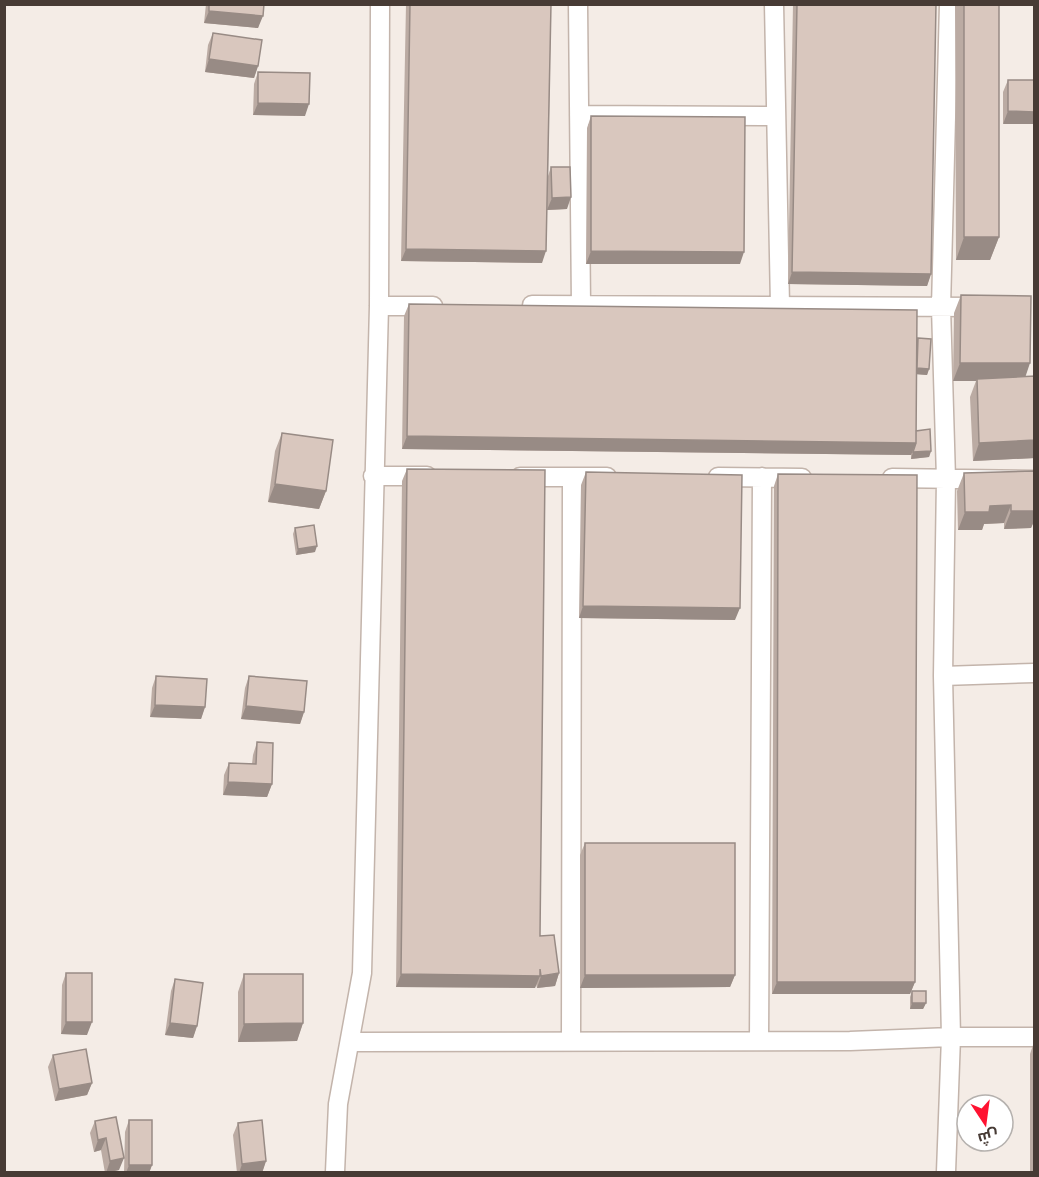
<svg xmlns="http://www.w3.org/2000/svg" width="1039" height="1177" font-family="'Fira Sans Condensed',Cairo,sans-serif">
  <style>
    .lines { fill: none; stroke-linecap: round; stroke-linejoin: round }
    .minor-casing { stroke: #c3b4ab; stroke-width: 21 }
    .minor { stroke: #fff; stroke-width: 18 }
    .wall { fill: #bbaba3 }
    .shaded-wall { fill: #988b85 }
    .building { fill: #d9c7be; stroke: #988b85; stroke-width: 1.5 }
  </style>
  <rect width="100%" height="100%" fill="#f4ece6"/>
  <g class="lines">
    <defs>
      <path id="minor" d="M578,4L581,305
        M774,4L780,306
        M949,4L941,307L946,479L943,676L951,1037H1034
        M579,115L776,116
        M532,305L979,307
        M379,306H433
        M373,476H427
        M520,477H607
        M718,477L802,478
        M892,478L1034,480
        M943,676L1034,673
        M571,1041L572,477
        M759,1041L762,477
        M350,1042L850,1041L951,1037L946,1172
        M335,1172L338,1104L362,973L379,306L380,4"/>
    </defs>
    <use href="#minor" class="minor-casing"/>
    <use href="#minor" class="minor"/>
  </g>
  <path class="wall" d="M206,4H264L258,28L204,23Z
    M406,4H551L548,176L551,167L567,209L547,210L542,263L401,261Z
    M793,4H936L931,274L927,286L788,284Z
    M955,4H999V237L990,260H956Z
    M213,33L258,66L254,78L205,72L208,45Z
    M258,72L305,116L253,115L254,84Z
    M1008,80H1035L1003,124V92Z
    M591,116L740,264H586L587,128Z
    M961,295L1025,377L1035,376V458L973,461L970,397L976,381H953L954,313Z
    M409,304L917,342L918,338L929,369L927,375L916,374V431L931,451L929,457L911,459V455L402,449L404,316Z
    M282,433L326,491L319,509L268,502L275,451Z
    M407,469L540,936L559,973L555,986L537,988L536,984L535,988L396,987L402,481Z
    M1035,471V519L1031,528L1004,529V523L984,524L982,530H958L957,491L964,473Z
    M586,472L735,620L579,618L581,485Z
    M778,474L915,982L910,994H772L774,486Z
    M295,528L315,552L296,555L293,534Z
    M156,676L205,707L201,719L150,717L152,688Z
    M249,676L304,712L300,724L241,719L245,688Z
    M257,742L272,784L267,797L223,795L224,775L229,763L252,764L253,755Z
    M585,843L735,975L730,987L580,988V855Z
    M66,973L87,1035L61,1034L62,985Z
    M244,974L303,1023L297,1041L238,1042V992Z
    M175,979L197,1026L193,1038L165,1035L171,991Z
    M912,991L926,1003L923,1009H910V997Z
    M1034,1042L1035,1173H1030V1054Z
    M53,1055L92,1083L87,1095L55,1101L48,1067Z
    M116,1117L119,1170L105,1173L101,1150L94,1152L90,1133L95,1121Z
    M129,1120L152,1165L149,1173H124L125,1132Z
    M238,1123L266,1161L262,1173H237L233,1135Z"/>
  <path class="shaded-wall" d="M209,11L263,16L258,28L204,23Z
    M209,59L258,66L254,78L205,72Z
    M258,103L309,104L305,116L253,115Z
    M1008,111L1035,112V124H1003Z
    M571,197L567,209L547,210L552,198Z
    M964,237H999L990,260H956Z
    M406,249L546,251L542,263L401,261Z
    M591,251L744,252L740,264H586Z
    M792,272L931,274L927,286L788,284Z
    M960,363H1030L1024,381L977,379L976,381H953Z
    M917,368L929,369L927,375L914,374Z
    M407,436L916,443L911,455L402,449Z
    M1035,440V458L973,461L979,443Z
    M931,451L929,457L911,459L913,452Z
    M275,484L326,491L319,509L268,502Z
    M1011,505L1004,523L984,524L982,530H958L965,512L990,506Z
    M1011,511H1035V519L1031,528L1004,529Z
    M317,546L315,552L296,555L298,549Z
    M583,606L740,608L735,620L579,618Z
    M155,705L205,707L201,719L150,717Z
    M246,706L304,712L300,724L241,719Z
    M228,782L272,784L267,797L223,795Z
    M559,973L555,986L537,988L541,976Z
    M401,974L540,976L535,988L396,987Z
    M585,975H735L730,987L580,988Z
    M777,982H915L910,994H772Z
    M912,1003H926L923,1009H910Z
    M66,1022H92L87,1035L61,1034Z
    M170,1023L197,1026L193,1038L165,1035Z
    M303,1023L297,1041L238,1042L244,1024Z
    M92,1083L87,1095L55,1101L59,1089Z
    M106,1138L101,1150L94,1152L98,1140Z
    M124,1158L119,1170L106,1173L110,1161Z
    M266,1161L262,1173H239L242,1164Z
    M129,1165H152L149,1173H126Z"/>
  <path class="building" d="M209,4H264L263,16L209,11Z
    M410,4H551L546,251L406,249Z
    M797,4H936L931,274L792,272Z
    M964,4H999V237H964Z
    M213,33L262,40L258,66L209,59Z
    M258,72L310,73L309,104L258,103Z
    M1008,80H1035V112L1008,111Z
    M591,116L745,117L744,252L591,251Z
    M551,167H570L571,197L552,198Z
    M961,295L1031,296L1030,363H960Z
    M409,304L917,310L916,443L407,436Z
    M918,338L931,339L929,369L917,368Z
    M1035,376V440L979,443L977,379Z
    M930,429L931,451L913,452L916,443V431Z
    M282,433L333,440L326,491L275,484Z
    M407,469L545,470L540,936L554,935L559,973L541,976L540,969V976L401,974Z
    M1035,471V511H1011V505L990,506L989,512H965L964,473Z
    M586,472L742,475L740,608L583,606Z
    M778,474L917,475L915,982H777Z
    M314,525L317,546L298,549L295,528Z
    M156,676L207,679L205,707L155,705Z
    M249,676L307,681L304,712L246,706Z
    M257,742L273,743L272,784L228,782L229,763L256,764Z
    M585,843H735V975H585Z
    M66,973H92V1022H66Z
    M244,974H303V1023L244,1024Z
    M175,979L203,983L197,1026L170,1023Z
    M912,991H926V1003H912Z
    M1034,1042H1035V1173H1034Z
    M86,1049L92,1083L59,1089L53,1055Z
    M116,1117L124,1158L110,1161L106,1138L98,1140L95,1121Z
    M129,1120H152V1165H129Z
    M262,1120L266,1161L242,1164L238,1123Z"/>
  <rect width="1039" height="1177" fill="none" stroke="#473b35" stroke-width="12"/>
  <g transform="translate(985 1123) rotate(167)"><circle r="28" fill="#ffffff" stroke="#b5b1ae" stroke-width="1.5"/>
  <path d="M0-4.5L10 22L0 15L-10 22Z" fill="#ff1231"/>
  <text y="-9" font-size="16" font-weight="bold" text-anchor="middle" fill="#473b35">ش</text>
  </g>
</svg>
